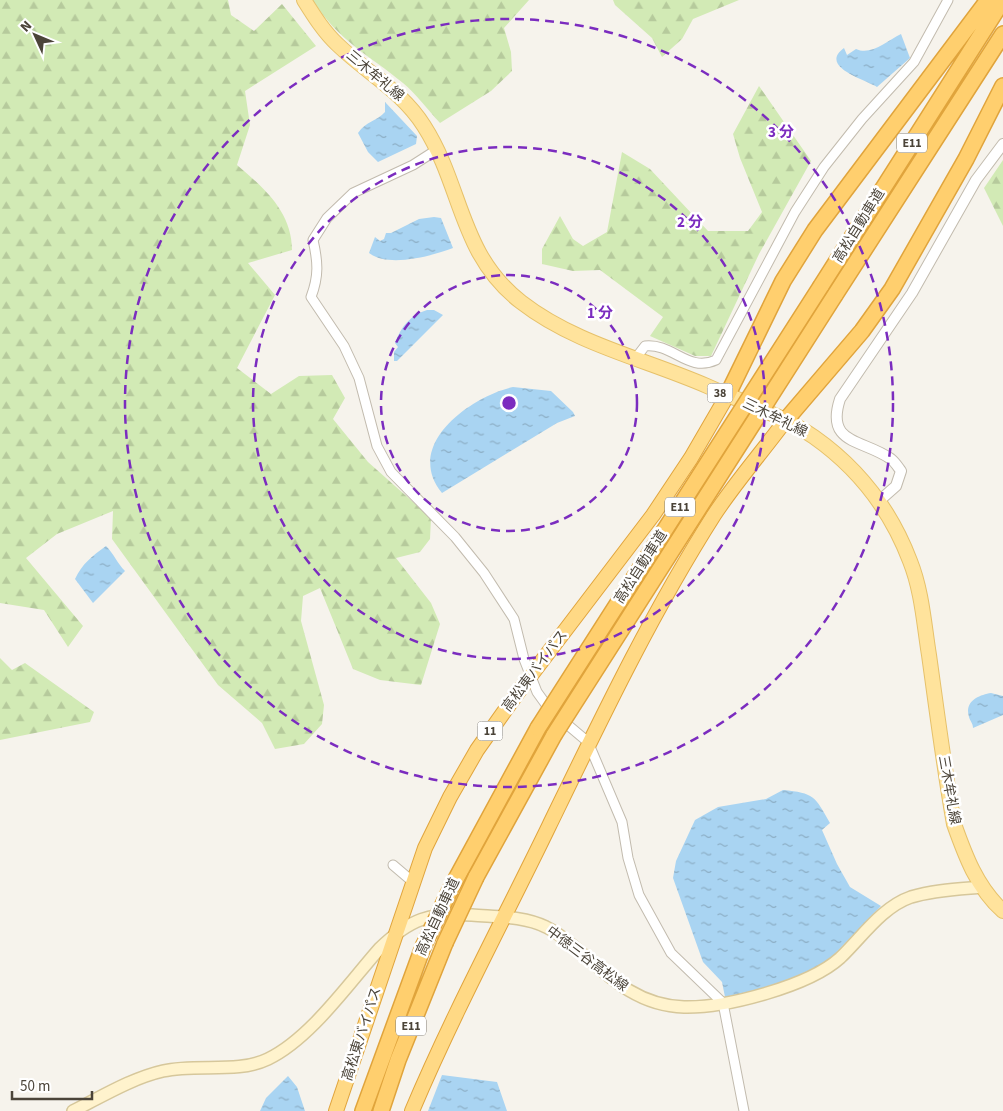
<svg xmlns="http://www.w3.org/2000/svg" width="1003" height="1111" font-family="'Source Sans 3','Noto Sans JP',sans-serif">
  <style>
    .forest { fill: url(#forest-firs) }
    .water { fill: url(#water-ripples) }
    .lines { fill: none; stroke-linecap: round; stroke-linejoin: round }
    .minor-casing { stroke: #c2bbae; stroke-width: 11 }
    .tertiary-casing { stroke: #c2bbae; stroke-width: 12 }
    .secondary-casing { stroke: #d6c79b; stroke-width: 14 }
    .primary-casing { stroke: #e6c16a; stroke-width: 16 }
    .trunk-casing { stroke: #e0a43c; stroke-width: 16 }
    .motorway-casing { stroke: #e0a43c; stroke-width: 18 }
    .minor { stroke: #fff; stroke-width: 9 }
    .tertiary { stroke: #fff; stroke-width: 10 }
    .secondary { stroke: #fff3cd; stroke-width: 11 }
    .primary { stroke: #ffe39c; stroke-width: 14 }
    .trunk { stroke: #ffd985; stroke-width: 14 }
    .motorway { stroke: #ffcf6e; stroke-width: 15 }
    .motorway-bridge-casing { stroke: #e0a43c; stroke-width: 18; stroke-linecap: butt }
    .motorway-bridge { stroke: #ffcf6e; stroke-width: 15 }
    .ring { fill: none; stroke: #7b2cbf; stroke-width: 2.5; stroke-dasharray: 9 6 }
    .labels { text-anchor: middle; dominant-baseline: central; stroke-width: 5; stroke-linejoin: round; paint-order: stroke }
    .shield { fill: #fff; stroke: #817c74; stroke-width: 1 }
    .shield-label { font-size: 12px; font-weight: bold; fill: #4b4439 }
    .street-label { font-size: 14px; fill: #4b4439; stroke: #fff }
    .centre { fill: #7b2cbf; stroke: #fff; stroke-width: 2.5 }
    .ring-label { font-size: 15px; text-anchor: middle; font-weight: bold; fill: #7b2cbf; stroke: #fff; stroke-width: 5; stroke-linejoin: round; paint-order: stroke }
  </style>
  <defs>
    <pattern id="forest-firs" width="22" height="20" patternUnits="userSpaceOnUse" patternTransform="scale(1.25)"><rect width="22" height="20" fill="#d2eab5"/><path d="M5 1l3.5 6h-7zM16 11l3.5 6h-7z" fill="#b6ca9c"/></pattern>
    <pattern id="water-ripples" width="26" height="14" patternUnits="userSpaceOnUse" patternTransform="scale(1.25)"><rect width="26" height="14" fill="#a9d4f2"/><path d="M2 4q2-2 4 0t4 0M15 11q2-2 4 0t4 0" fill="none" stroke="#8caec5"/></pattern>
  </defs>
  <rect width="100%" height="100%" fill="#f6f3ec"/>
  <path class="forest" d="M0,0H228L231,15L254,31L282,4L316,46L245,91L250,125L237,165C264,188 292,212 292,250L248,263L275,295L237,368L271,394L299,376L332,375L345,398L333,419L368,462L431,518L430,539L420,552L396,558L431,603L440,624L421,685L380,680L353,669L320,588L303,596L301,621L324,705L322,724L304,744L275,749L262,723L218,685L112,539L113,511L57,534L26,558L83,626L68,647L44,610L0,603Z
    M313,0H529L504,28L511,52L512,71L491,91L440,123C428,110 416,94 403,83C369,55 337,40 313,0Z
    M613,0H739L693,19L682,39L662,57L652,38L615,5Z
    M759,86L811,161L759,254L711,356H695L650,336L663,317L600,270L573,271L542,264V249L560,216L573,239L583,246L607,232L622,152L650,169L708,231H748L762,212L740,158L733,134Z
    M1003,160V226L984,188Z
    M0,658L12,670L25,663L94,712L90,722L0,740Z"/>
  <path class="water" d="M901,34L910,58L877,87C866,80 818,67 844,48L847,55L856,49C871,56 887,41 901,34Z
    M385,102L417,136L416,144L378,162L368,152L358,133C366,121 377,121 385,112Z
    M434,217L441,218L453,248C432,256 388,268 369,253L375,237L380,241L384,239L386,233H391L419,219Z
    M427,310H434L443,315L397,361H394V352L398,347L395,343C401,327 410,315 427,310Z
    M513,387L551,391L573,412L575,416L557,423L442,493C403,445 470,397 513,387Z
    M106,546C114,554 117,563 125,571L93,603L75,579C82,564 92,556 106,546Z
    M991,693L1003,696V715L973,728C973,723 970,721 969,717C964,701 979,695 991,693Z
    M783,790C814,793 815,796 830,823L822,830L837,864L850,887L881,906L825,964L796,981L725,997L722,982L703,962L673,878L676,861L695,820L718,807L766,799Z
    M442,1075L497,1082L507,1111H428Z
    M288,1076L297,1087L305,1111H260L266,1098Z"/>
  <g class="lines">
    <defs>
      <path id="minor" d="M438,149L413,165L353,193L327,218L313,240C318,262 319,276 311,297L344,346L359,378L377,446L391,472L455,537L484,573L514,619L524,659L537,692L550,710L588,742L622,822L628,858L639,895L671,953L723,1003L744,1111
        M635,359L645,346C673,343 688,373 716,360L795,212L824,167L862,119L914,62L948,0
        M393,865L413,882"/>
      <path id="tertiary" d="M879,501L896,486L901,471C898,467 895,462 891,459C863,439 825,445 840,399L912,293L976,180L1003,144"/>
      <path id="secondary" d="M73,1111C101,1097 132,1078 163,1071C197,1063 237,1074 268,1059C310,1039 349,983 380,948C410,919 430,912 472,915C496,917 524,916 546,927C557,932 567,941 577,949C609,977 638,1006 684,1007C726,1008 809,986 840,958C862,937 882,907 911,897C933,890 959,889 982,887"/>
      <path id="primary" d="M304,0C314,16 324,32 338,45C367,73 402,91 424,126C463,187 459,254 521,302C575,344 645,359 707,386C742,402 782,415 814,437C858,468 891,511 910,561C922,591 924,624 929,655C937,712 944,768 954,824C965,855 977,888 1003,911"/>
      <path id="trunk" d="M336,1111L425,848L450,797L477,750L516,695L653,515L691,458L727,396
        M412,1111C453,1014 503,921 549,826C600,721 651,614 714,515C735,483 762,452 785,421"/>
      <path id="motorway" d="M821,286L1003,0
        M835,295L1003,34
        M727,396L783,281L815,230L988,0
        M785,421L862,331L892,289L966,159L1003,86
        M476,877L554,735
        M450,890L538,728
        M363,1111L423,947
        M381,1111L398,1060L445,943"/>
    </defs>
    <use href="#minor" class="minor-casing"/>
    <use href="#tertiary" class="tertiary-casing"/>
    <use href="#secondary" class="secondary-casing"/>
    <use href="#primary" class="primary-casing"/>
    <use href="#trunk" class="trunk-casing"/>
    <use href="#motorway" class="motorway-casing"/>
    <use href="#minor" class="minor"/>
    <use href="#tertiary" class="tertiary"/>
    <use href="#secondary" class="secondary"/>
    <use href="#primary" class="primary"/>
    <use href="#trunk" class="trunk"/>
    <use href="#motorway" class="motorway"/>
    <defs>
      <path id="motorway-bridge" d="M538,728L821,286
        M554,735L835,295
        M445,943L476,877
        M423,947L450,890"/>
    </defs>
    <use href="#motorway-bridge" class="motorway-bridge-casing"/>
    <use href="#motorway-bridge" class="motorway-bridge"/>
  </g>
  <g class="ring">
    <circle cx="509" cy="403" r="128"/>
    <circle cx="509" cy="403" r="256"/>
    <circle cx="509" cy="403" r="384"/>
  </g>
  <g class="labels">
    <g class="shield">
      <rect x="897" y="133.5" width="30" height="19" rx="4"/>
      <rect x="707.5" y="383.5" width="25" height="19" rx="4"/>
      <rect x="665" y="497.5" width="30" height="19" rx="4"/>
      <rect x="477.5" y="721.5" width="25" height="19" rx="4"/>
      <rect x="396" y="1016.5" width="30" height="19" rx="4"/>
    </g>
    <g class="shield-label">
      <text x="912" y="143">E11</text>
      <text x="720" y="393">38</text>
      <text x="680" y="507">E11</text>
      <text x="490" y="731">11</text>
      <text x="411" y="1026">E11</text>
    </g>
    <g class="street-label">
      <text transform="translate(375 76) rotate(40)">三木牟礼線</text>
      <text transform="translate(859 226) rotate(-58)">高松自動車道</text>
      <text transform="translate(775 418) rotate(26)">三木牟礼線</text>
      <text transform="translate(641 567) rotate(-57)">高松自動車道</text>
      <text transform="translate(535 671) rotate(-53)">高松東バイパス</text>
      <text transform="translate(949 790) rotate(80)">三木牟礼線</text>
      <text transform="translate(438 917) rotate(-65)">高松自動車道</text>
      <text transform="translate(587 959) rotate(37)">中徳三谷高松線</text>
      <text transform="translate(362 1034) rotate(-72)">高松東バイパス</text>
    </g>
  </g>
  <circle cx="509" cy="403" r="8" class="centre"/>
  <g class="ring-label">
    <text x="781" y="137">3 分</text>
    <text x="690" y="227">2 分</text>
    <text x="600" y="318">1 分</text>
  </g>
  <g transform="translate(35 35) rotate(314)" stroke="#ffffff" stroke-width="4" paint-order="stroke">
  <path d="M0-4L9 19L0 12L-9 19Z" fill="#4b4439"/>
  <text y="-8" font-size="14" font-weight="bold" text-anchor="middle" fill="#4b4439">N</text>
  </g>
  <path d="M12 1091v8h80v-8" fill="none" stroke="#4b4439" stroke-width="2.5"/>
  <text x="20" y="1091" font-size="15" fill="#4b4439" stroke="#ffffff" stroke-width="4" paint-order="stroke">50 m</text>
</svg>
